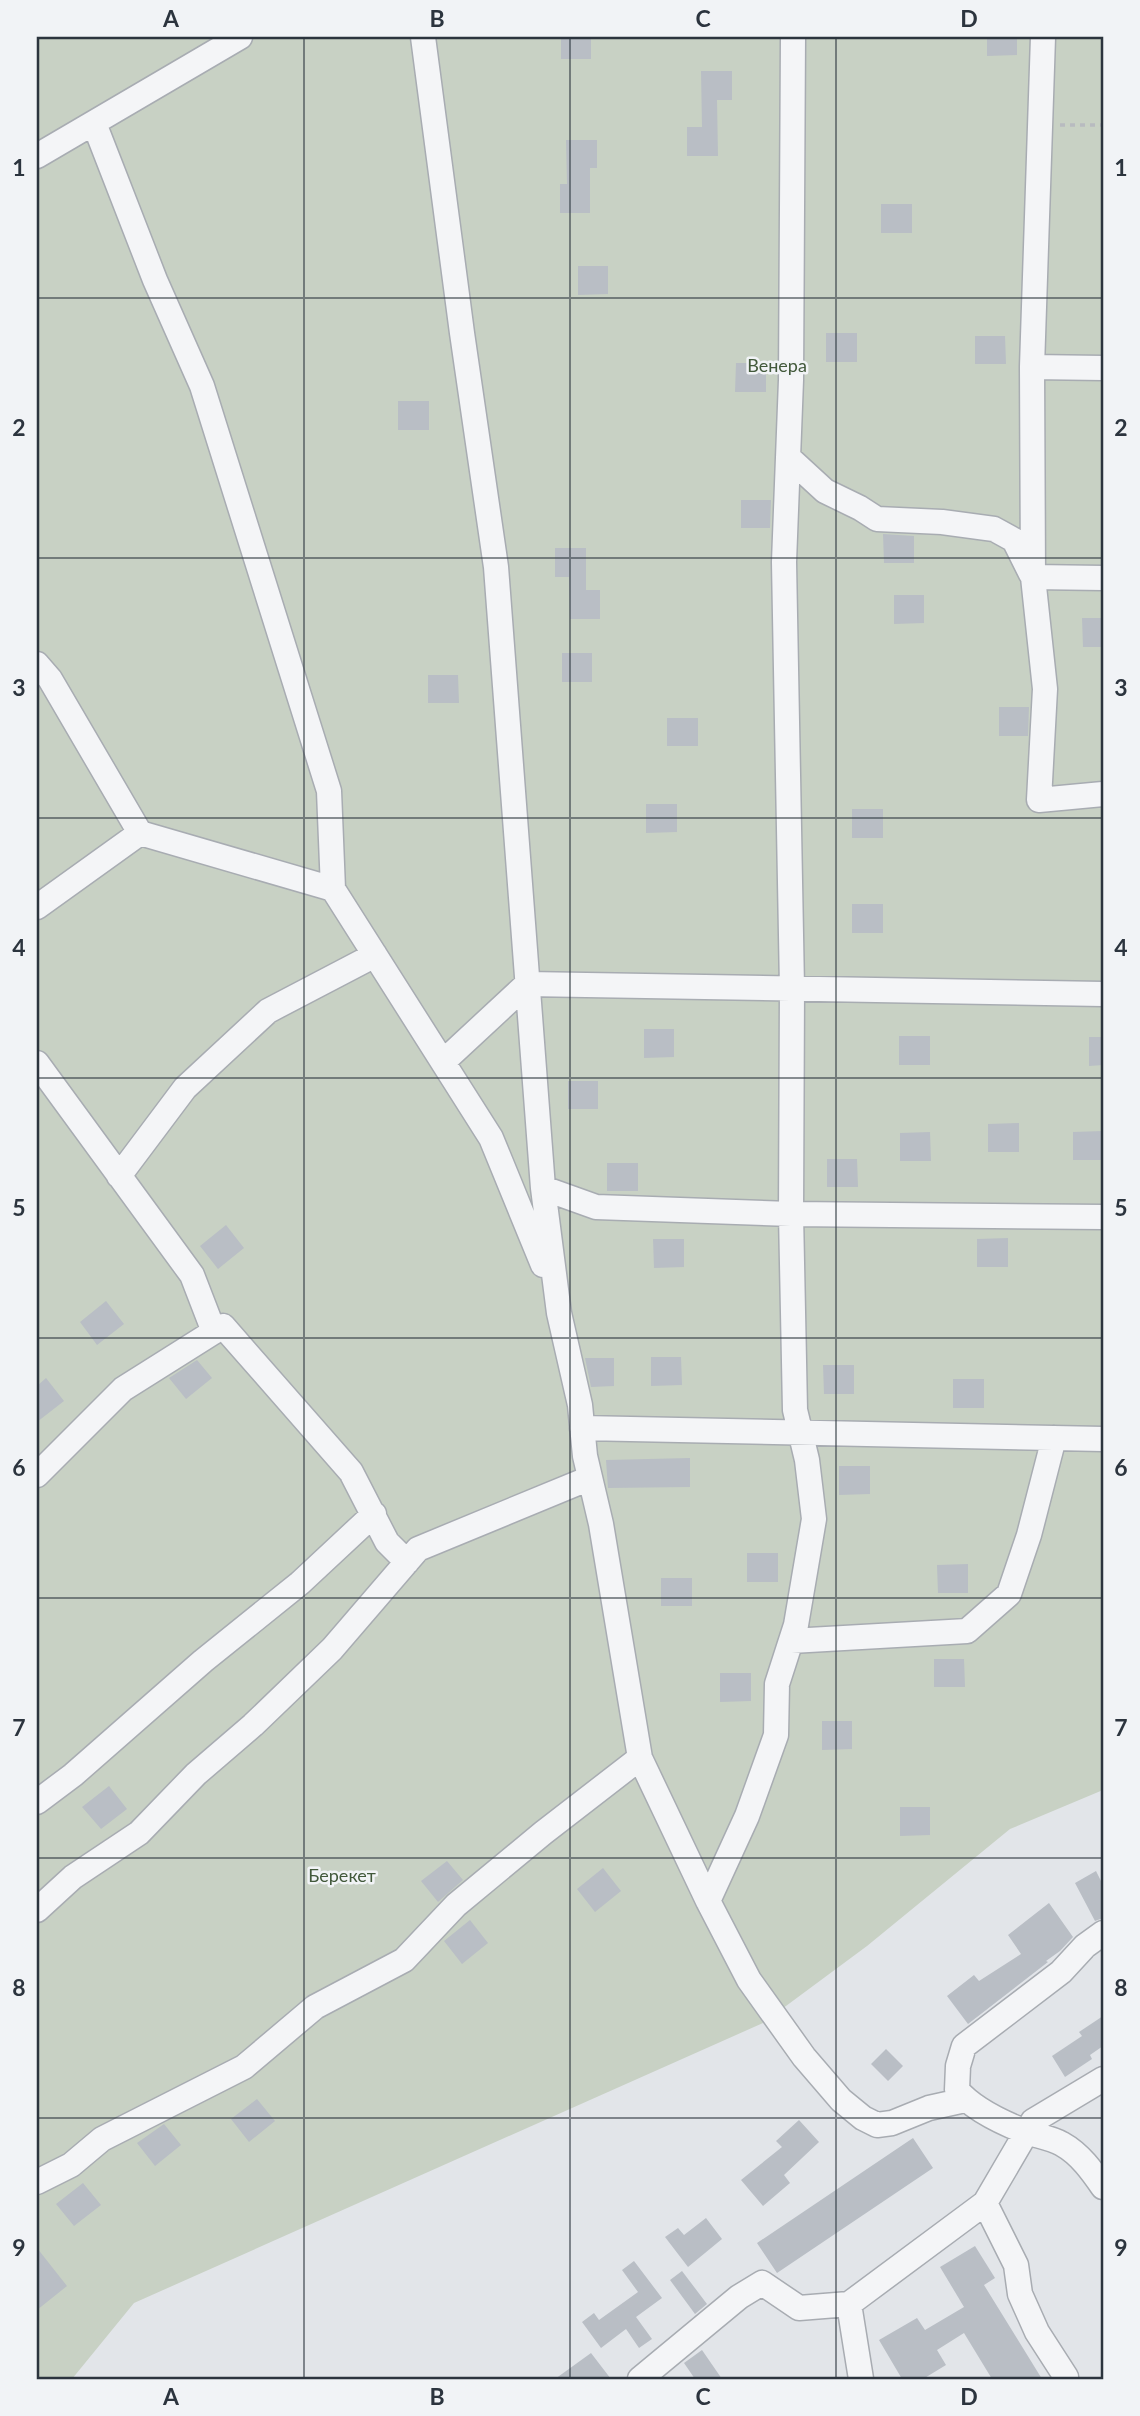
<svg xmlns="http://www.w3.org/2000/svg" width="1140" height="2416" font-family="Lato,sans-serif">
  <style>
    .green { fill: #c8d1c4 }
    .building { fill: #b9bec5 }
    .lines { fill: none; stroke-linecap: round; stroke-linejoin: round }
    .minor-casing { stroke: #a8acb2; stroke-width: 27 }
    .path { stroke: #b8bbc0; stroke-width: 3.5; stroke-dasharray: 5 5; stroke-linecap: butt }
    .minor { stroke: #f4f5f7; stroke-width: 24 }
    .grid { fill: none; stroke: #2c343e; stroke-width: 2; stroke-opacity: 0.55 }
    .labels { text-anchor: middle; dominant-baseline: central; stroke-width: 5; stroke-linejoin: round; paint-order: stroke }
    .park-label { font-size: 18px; fill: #42593b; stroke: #f1f3f6 }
    .neatline { fill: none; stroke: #2c343e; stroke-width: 2.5 }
    .grid-label { font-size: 23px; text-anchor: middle; font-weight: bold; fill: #2c343e }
  </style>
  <rect width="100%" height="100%" fill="#e2e5e9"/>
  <path class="green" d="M37,37H1103V1790L1010,1829L867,1946L763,2023L134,2303L72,2379H37Z"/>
  <path class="building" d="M561,37H591V59H561Z
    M987,37H1017V55L987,56Z
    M701,71H732V100H717L718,156H687V127H702Z
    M566,140H597V168H590V213H560V184H567Z
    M881,204H912V233H881Z
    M578,266H608V294L578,295Z
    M826,333H857V362H826Z
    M975,336H1005L1006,364H975Z
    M736,363H766V392H735Z
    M398,401H429V430H398Z
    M741,500H771L770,528H741Z
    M883,534L914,536V563H884Z
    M555,548H586V590H600V619H570L569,577H555Z
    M894,595H924V623L894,624Z
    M1082,618H1103V647H1083Z
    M562,653H592V682H562Z
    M428,675H458L459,703H428Z
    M999,707H1029L1028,736H999Z
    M667,718H698V746H667Z
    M646,804H677V832L646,833Z
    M852,809H883V838H852Z
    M852,904H883V933H852Z
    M644,1029H674V1057L644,1058Z
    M899,1036H930V1065H899Z
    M1089,1037H1103V1065L1089,1066Z
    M568,1081H598V1109H568Z
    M1019,1123V1152H988V1124Z
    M1103,1131V1160H1073V1132Z
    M930,1132L931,1161H900V1133Z
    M827,1159H857L858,1187H827Z
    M607,1163H638V1191H607Z
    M226,1225L244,1248L218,1269L200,1246Z
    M1008,1238V1267H977V1239Z
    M653,1239H684V1267L654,1268Z
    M106,1301L124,1324L97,1345L80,1322Z
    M651,1357H681L682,1385L651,1386Z
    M585,1358H614V1386L591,1387Z
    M197,1360L212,1378L186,1399L169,1378Z
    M823,1365H854V1394H824Z
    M46,1378L64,1401L37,1422V1386Z
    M953,1379H984V1408H953Z
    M690,1458V1487L608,1488L606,1460Z
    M839,1466H870V1494L839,1495Z
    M747,1553H778V1582H747Z
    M968,1564V1593H938L937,1565Z
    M661,1578H692V1606H661Z
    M934,1659H964L965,1687H934Z
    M720,1673H751V1701L720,1702Z
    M822,1721H852V1749L822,1750Z
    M109,1786L127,1809L101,1829L82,1807Z
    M900,1807H930V1835L900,1836Z
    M447,1861L463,1880L438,1902L421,1881Z
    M603,1868L621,1891L595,1912L577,1889Z
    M1096,1871L1103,1885V1918L1095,1921L1075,1883Z
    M1049,1903L1073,1937L1060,1951L1046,1961L1048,1962L968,2024L947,1996L974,1975L979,1981L1021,1954L1008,1935Z
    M470,1920L488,1943L462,1964L444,1941Z
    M1103,2016V2046L1090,2055L1092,2059L1065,2077L1052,2056L1082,2036L1079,2032Z
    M886,2049L903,2066L888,2081L871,2064Z
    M257,2099L275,2121L249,2142L231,2119Z
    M799,2120L819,2142L784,2175L790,2183L763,2206L741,2180L782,2147L776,2141Z
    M164,2124L181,2145L155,2166L137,2143Z
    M913,2138L933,2168L777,2273L757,2243Z
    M83,2183L101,2205L74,2226L56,2204Z
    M706,2218L722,2239L688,2267L665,2237L678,2228L684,2235Z
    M975,2246L995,2278L984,2285L1042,2379H992L964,2333L937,2350L946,2365L923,2379H902L879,2340L917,2318L925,2330L964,2307L940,2267Z
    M37,2248L67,2286L37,2310Z
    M634,2261L662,2298L636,2317L652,2339L639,2348L626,2329L601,2348L582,2322L594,2313L599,2320L638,2292L622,2270Z
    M682,2271L707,2304L695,2314L670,2280Z
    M702,2350L722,2379H695L684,2363Z
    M591,2353L611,2379H555Z"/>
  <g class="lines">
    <defs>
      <path id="minor" d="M423,37L462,333L496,567L543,1188L559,1313L580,1405L585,1456L601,1524L640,1758L708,1901L749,1980L804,2057L841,2100L863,2118L877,2125L892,2123L929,2108L965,2100
        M1043,37L1032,367L1033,577L1045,689L1039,800L1103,794
        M94,123L155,280L202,386L329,791L333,889
        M37,156L240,37
        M1032,367L1103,368
        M788,457L825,491L860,508L877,519L942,522L994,529L1014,540L1031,574
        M1033,577L1103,578
        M37,664L50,679L140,833L333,889L491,1138L543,1265
        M37,907L140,833
        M443,1062L527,984L1103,994
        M37,1063L192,1275L214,1332
        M119,1176L185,1088L268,1011L375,955
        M543,1188L596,1207L791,1214L1103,1217
        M582,1428L1103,1439
        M37,1475L123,1389L223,1326L351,1472L387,1542L407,1562
        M791,1641L967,1631L1009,1594L1029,1535L1054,1438
        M37,1802L73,1775L203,1661L300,1583L374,1514
        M708,1901L747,1816L776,1735L777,1684L796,1625L814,1519L807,1460L795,1410L791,1214L792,988L784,562L791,380L793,37
        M37,1910L73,1877L139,1833L196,1774L253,1725L332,1649L418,1549L590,1478
        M1103,1933L1085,1946L1061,1972L964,2046L958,2066L957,2090C973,2109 1003,2123 1026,2132C1038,2136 1052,2138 1062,2144C1080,2154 1092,2171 1103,2187
        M37,2182L71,2165L102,2139L244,2067L315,2007L404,1960L456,1905L543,1833L640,1758
        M985,2203L1016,2265L1020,2294L1037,2332L1066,2377
        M849,2304L861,2379
        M640,2379L739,2297L762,2283L799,2308L849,2304L985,2203L1033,2121L1103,2079"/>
    </defs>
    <use href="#minor" class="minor-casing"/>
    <path class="path" d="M1060,125H1103"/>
    <use href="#minor" class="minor"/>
  </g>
  <path class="grid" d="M304,37V2379M570,37V2379M836,37V2379M37,298H1103M37,558H1103M37,818H1103M37,1078H1103M37,1338H1103M37,1598H1103M37,1858H1103M37,2118H1103"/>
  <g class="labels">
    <g class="park-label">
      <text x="777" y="365">Венера</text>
      <text x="342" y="1875">Берекет</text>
    </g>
  </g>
  <rect width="1140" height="2416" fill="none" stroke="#f1f3f6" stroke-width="77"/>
  <rect x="38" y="38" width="1064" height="2340" class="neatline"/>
  <g class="grid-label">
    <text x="171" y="27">A</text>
    <text x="437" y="27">B</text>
    <text x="703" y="27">C</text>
    <text x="969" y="27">D</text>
    <text x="19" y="176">1</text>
    <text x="1121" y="176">1</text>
    <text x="19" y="436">2</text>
    <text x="1121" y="436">2</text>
    <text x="19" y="696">3</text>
    <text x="1121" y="696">3</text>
    <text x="19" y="956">4</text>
    <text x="1121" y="956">4</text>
    <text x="19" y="1216">5</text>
    <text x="1121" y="1216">5</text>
    <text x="19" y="1476">6</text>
    <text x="1121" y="1476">6</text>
    <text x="19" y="1736">7</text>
    <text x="1121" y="1736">7</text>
    <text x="19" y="1996">8</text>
    <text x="1121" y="1996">8</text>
    <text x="19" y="2256">9</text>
    <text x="1121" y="2256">9</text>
    <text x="171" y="2405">A</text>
    <text x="437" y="2405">B</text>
    <text x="703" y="2405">C</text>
    <text x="969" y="2405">D</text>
  </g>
</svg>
